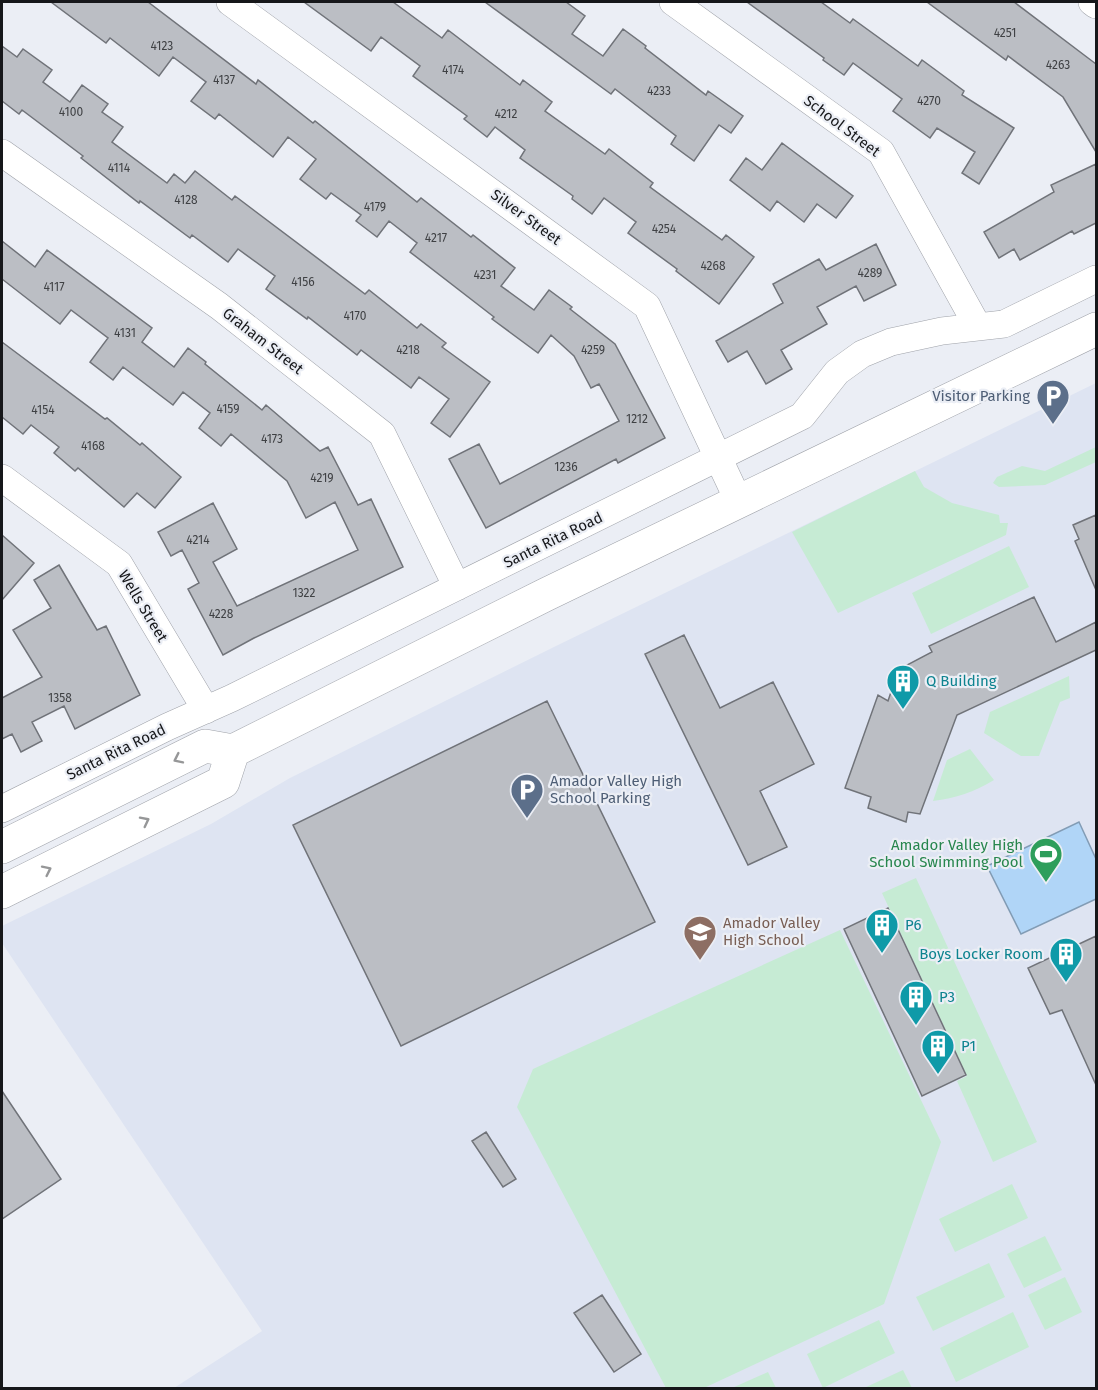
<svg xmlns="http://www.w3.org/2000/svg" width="1098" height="1390" font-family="'Fira Sans',sans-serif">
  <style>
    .built { fill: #dee4f2 }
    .green { fill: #c6ebd4 }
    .water { fill: #b0d5f7; stroke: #829cb5; stroke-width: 1.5 }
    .building { fill: #bbbec4; stroke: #707379; stroke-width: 1.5 }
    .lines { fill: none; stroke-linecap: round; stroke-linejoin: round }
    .minor-casing { stroke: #9fa2a9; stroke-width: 28 }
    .major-casing { stroke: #9fa2a9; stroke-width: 34 }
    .minor { stroke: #fff; stroke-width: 27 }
    .major { stroke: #fff; stroke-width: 33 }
    .oneway { stroke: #969798 }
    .labels { text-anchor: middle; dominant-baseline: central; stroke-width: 4.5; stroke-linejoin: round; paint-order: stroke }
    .number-label { font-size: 12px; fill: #3f4144 }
    .street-label { font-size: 15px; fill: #16171a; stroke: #ebeef5 }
    .service-label { font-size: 15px; fill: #4e5e75; stroke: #ebeef5; text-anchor: end }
    .culture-label { font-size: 15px; fill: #0d838f; stroke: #ebeef5; text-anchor: start }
    .leisure-label { font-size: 15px; fill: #27864d; stroke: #ebeef5; text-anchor: end }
    .education-label { font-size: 15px; fill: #785e54; stroke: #ebeef5; text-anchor: start }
  </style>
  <rect width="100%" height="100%" fill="#ebeef5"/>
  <path class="built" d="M1096,383V1388H174L262,1331L2,943V926L211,824L290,778L556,646Z"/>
  <path class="green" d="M1096,447V462L1045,485L999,487L993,483L997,477L1022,466L1045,471Z
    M915,471L924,487L952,503L999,515L1000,523H1008L1006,535L838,613L792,532Z
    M1009,546L1029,587L931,634L912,593Z
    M1069,676L1070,698L1060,702L1039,756H1021L984,733L990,712Z
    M970,749L994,780C974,792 956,798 933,801L947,760Z
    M916,878L1037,1142L993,1162L957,1081L967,1076L882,893Z
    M840,930L941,1142L884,1304L704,1388H666L517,1107L533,1069Z
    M1012,1184L1028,1218L955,1252L939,1219Z
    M1045,1236L1062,1270L1024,1288L1007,1254Z
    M989,1263L1005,1297L933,1331L916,1297Z
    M1065,1277L1082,1312L1045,1330L1028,1295Z
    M1013,1312L1029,1347L956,1382L940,1348Z
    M879,1320L895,1353L823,1388L807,1354Z
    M903,1370L912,1388H864Z
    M768,1372L776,1388H732Z"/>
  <path class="water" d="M1079,822L1096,859V899L1021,934L987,866Z"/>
  <path class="building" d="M51,2H148L256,84L258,80L313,123L315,121L417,202L421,198L471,237L473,235L515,268L501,286L534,310L549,290L572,307L570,309L615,344L665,438L618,463L616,459L486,528L449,459L479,444L500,484L619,421L599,384L591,388L574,356L551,335L538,353L492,319L494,317L410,252L417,243L389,221L377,237L356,221L361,215L331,193L326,199L300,179L316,159L288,137L273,157L219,114L215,119L191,101L206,82L173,57L159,76L110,38L106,43Z
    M304,2H393L442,38L448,30L520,85L523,80L552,102L545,111L605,154L609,149L653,183L650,187L722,240L726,235L754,257L719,304L676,271L677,269L628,233L636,222L604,198L592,214L572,199L573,196L520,158L525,150L495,127L487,137L464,119L467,116L413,76L420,66L381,37L371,51Z
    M485,2H566L585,16L572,34L603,56L623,29L646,46L645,48L706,95L708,91L743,116L731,133L719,125L694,161L671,144L676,136L615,89L611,94Z
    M747,2H821L850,23L853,19L918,66L922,60L964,91L962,95L1014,128L979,184L962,173L975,152L937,128L930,138L893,111L902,99L853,63L844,75L823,60L824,58Z
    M927,2H1014L1096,64V152L1063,97L1008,56L1006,60Z
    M2,46L17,57L23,49L52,70L43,82L70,102L82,85L108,104L102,112L123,127L112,142L167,183L174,174L185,183L195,171L232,200L235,196L365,294L369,290L417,328L421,324L446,343L442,347L490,382L450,437L431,423L449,399L419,377L411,388L361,350L357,355L308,317L307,319L266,289L275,276L238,249L228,262L192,235L190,238L140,201L139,203L81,158L83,156L22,110L19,114L2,101Z
    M782,143L853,196L836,218L817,204L804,222L777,201L770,211L730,180L746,158L762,170Z
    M1096,164V223L1074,234L1072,231L1020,260L1014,249L999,258L984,232L1054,192L1051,185Z
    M2,241L35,267L47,250L152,328L142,342L174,367L188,348L206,362L205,364L262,410L266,405L320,451L328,447L358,505L371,499L403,567L254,638L223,655L188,589L199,583L182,550L171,556L158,532L213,503L237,549L213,562L237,606L358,550L335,502L306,518L287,481L231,434L221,446L199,428L210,413L183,392L173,405L123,367L113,380L90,362L108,338L71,310L60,324L2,279Z
    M876,244L896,285L864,301L856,286L817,307L827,324L781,350L792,369L766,384L747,351L728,362L716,341L783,303L773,284L819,259L826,270Z
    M2,342L105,419L107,418L140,445L142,443L181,477L155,508L137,493L124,507L78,468L75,471L54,453L59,447L31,425L23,434L2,417Z
    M1096,515V590L1075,541L1079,539L1073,525Z
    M2,535L34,563L2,600Z
    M59,565L97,630L106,626L140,695L75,729L64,706L32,722L42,741L21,752L12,734L2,739V698L42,677L13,630L51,608L34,580Z
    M1034,597L1056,642L1096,622V650L957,715L920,814L908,812L906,822L868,808L871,797L845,788L878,695L888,701L895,680L907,665L932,652L929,646Z
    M684,635L720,708L773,682L814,764L760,791L787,847L748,865L645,654Z
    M547,701L655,922L401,1046L293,825Z
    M888,908L966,1075L922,1096L844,929Z
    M1096,936V1085L1062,1010L1050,1014L1028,968Z
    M2,1091L61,1179L2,1219Z
    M486,1132L516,1179L503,1187L472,1141Z
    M602,1295L641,1354L614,1372L574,1313Z"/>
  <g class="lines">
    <defs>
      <path id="minor" d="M230,2L647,306L739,502
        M673,2L881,152L978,327
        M1092,2L1096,5
        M2,153L219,306L382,434L457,587
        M2,478L119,564L206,710
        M2,809L167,727L232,698L802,416L837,372L862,354L891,342L942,331L1004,324L1096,279"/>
      <path id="major" d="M2,847L205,746L233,751L547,594L1096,329
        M2,892L223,782L233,751"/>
    </defs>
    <use href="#minor" class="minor-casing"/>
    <use href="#major" class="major-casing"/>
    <use href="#minor" class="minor"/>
    <use href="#major" class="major"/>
  </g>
  <defs><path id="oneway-chevron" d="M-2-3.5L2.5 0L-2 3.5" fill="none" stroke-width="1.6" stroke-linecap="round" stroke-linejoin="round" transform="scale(1.5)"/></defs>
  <g class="oneway">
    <use href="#oneway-chevron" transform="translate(178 759) rotate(154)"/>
    <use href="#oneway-chevron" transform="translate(145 821) rotate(-27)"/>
    <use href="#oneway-chevron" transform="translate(47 870) rotate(-26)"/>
  </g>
  <defs>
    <symbol id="parking-pin" viewBox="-11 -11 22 30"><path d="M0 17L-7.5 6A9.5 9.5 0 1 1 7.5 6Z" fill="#5c6f8a" stroke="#ebeef5"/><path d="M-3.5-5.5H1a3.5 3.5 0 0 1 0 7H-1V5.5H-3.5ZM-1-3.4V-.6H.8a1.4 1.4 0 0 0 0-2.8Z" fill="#fff"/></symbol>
    <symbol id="building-pin" viewBox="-11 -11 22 30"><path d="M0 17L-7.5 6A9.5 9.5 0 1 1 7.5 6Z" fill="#0f9aa8" stroke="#ebeef5"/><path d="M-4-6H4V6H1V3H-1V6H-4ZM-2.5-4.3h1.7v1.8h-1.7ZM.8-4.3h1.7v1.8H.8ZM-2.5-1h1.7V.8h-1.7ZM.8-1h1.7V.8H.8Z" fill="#fff"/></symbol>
    <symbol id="stadium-pin" viewBox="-11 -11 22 30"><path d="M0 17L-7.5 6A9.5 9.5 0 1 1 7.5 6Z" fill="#2e9e5b" stroke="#ebeef5"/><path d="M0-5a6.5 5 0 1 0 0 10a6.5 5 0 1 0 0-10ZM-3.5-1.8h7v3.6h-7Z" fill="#fff"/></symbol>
    <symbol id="school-pin" viewBox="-11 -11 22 30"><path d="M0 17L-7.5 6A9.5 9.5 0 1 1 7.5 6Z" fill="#8d6e63" stroke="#ebeef5"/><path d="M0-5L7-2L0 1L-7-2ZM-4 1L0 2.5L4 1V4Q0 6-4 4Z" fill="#fff"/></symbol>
  </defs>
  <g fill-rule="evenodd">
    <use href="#parking-pin" x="1034" y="377" width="38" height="52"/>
    <use href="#building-pin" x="884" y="662" width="38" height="52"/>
    <use href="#parking-pin" x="508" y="771" width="38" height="52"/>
    <use href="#stadium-pin" x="1027" y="835" width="38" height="52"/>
    <use href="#building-pin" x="863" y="906" width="38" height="52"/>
    <use href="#school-pin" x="681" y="913" width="38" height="52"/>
    <use href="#building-pin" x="1047" y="935" width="38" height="52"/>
    <use href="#building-pin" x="897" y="978" width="38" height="52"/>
    <use href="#building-pin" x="919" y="1027" width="38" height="52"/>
  </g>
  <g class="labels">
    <g class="number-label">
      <text x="1005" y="33">4251</text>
      <text x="162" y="46">4123</text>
      <text x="1058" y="65">4263</text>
      <text x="453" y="70">4174</text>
      <text x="224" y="80">4137</text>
      <text x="659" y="91">4233</text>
      <text x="929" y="101">4270</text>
      <text x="71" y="112">4100</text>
      <text x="506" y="114">4212</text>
      <text x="119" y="168">4114</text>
      <text x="186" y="200">4128</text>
      <text x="375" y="207">4179</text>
      <text x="664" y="229">4254</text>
      <text x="436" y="238">4217</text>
      <text x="713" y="266">4268</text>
      <text x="870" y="273">4289</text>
      <text x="485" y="275">4231</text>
      <text x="303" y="282">4156</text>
      <text x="54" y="287">4117</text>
      <text x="355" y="316">4170</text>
      <text x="125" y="333">4131</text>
      <text x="408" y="350">4218</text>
      <text x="593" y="350">4259</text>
      <text x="228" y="409">4159</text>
      <text x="43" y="410">4154</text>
      <text x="637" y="419">1212</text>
      <text x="272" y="439">4173</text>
      <text x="93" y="446">4168</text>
      <text x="566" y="467">1236</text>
      <text x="322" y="478">4219</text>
      <text x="198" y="540">4214</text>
      <text x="304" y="593">1322</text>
      <text x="221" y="614">4228</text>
      <text x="60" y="698">1358</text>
    </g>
    <g class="street-label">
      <text transform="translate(842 126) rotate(37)">School Street</text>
      <text transform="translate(526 217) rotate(36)">Silver Street</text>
      <text transform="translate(263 341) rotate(38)">Graham Street</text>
      <text transform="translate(553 540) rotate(-26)">Santa Rita Road</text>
      <text transform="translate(143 606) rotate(59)">Wells Street</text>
      <text transform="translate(116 752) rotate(-26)">Santa Rita Road</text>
    </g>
    <g class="service-label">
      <text x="1030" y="396">Visitor Parking</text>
      <text x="550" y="781" text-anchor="start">Amador Valley High<tspan x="550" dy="17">School Parking</tspan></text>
    </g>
    <g class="culture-label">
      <text x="926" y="681">Q Building</text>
      <text x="905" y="925">P6</text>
      <text x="1043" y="954" text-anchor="end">Boys Locker Room</text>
      <text x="939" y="997">P3</text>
      <text x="961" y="1046">P1</text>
    </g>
    <g class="leisure-label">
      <text x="1023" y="845">Amador Valley High<tspan x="1023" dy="17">School Swimming Pool</tspan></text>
    </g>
    <g class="education-label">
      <text x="723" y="923">Amador Valley<tspan x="723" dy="17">High School</tspan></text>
    </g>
  </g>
  <rect width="1098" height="1390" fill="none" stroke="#16171a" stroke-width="6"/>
</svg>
